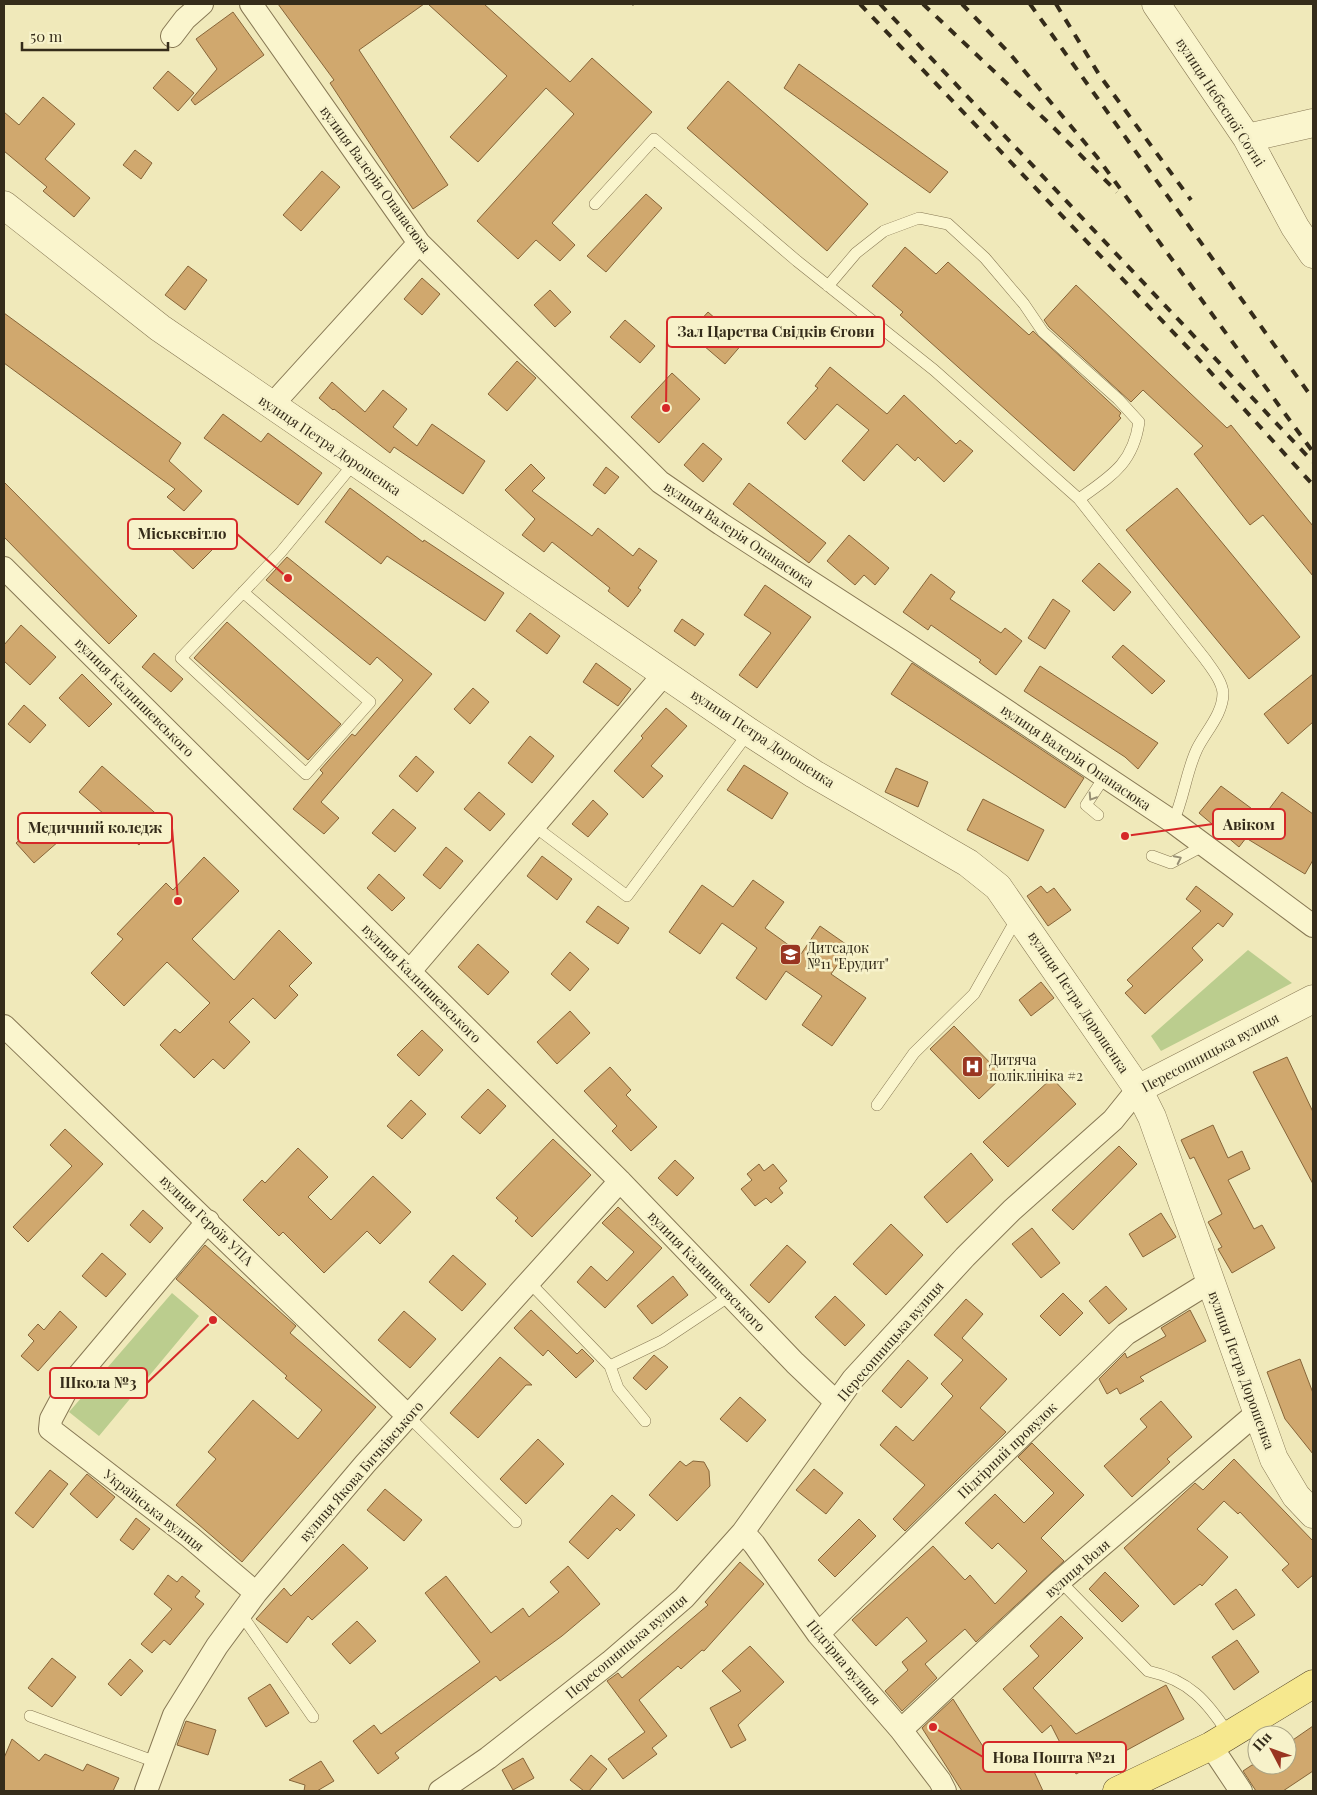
<svg xmlns="http://www.w3.org/2000/svg" width="1317" height="1795" font-family="'Playfair Display',serif">
  <style>
    .green { fill: #bbcd8e }
    .building { fill: #d0a86e; stroke: #876539 }
    .lines { fill: none; stroke-linecap: round; stroke-linejoin: round }
    .service-casing { stroke: #877854; stroke-width: 12 }
    .minor-casing { stroke: #877854; stroke-width: 24 }
    .tertiary-casing { stroke: #877854; stroke-width: 29 }
    .primary-casing { stroke: #544429; stroke-width: 29 }
    .path { stroke: #877854; stroke-width: 3; stroke-dasharray: 4 2.5; stroke-linecap: butt }
    .service { stroke: #faf5cd; stroke-width: 11 }
    .minor { stroke: #faf5cd; stroke-width: 22 }
    .tertiary { stroke: #faf5cd; stroke-width: 28 }
    .primary { stroke: #f6e88e; stroke-width: 28 }
    .rail { stroke: #352c1a; stroke-width: 4; stroke-dasharray: 9 9; stroke-linecap: butt }
    .oneway { stroke: #989074 }
    .labels { text-anchor: middle; dominant-baseline: central; stroke-width: 5; stroke-linejoin: round; paint-order: stroke }
    .street-label { font-size: 14px; fill: #352c1a; stroke: #f7f2ca }
    .poi-label { font-size: 14px; fill: #352c1a; stroke: #f7f2ca; text-anchor: start }
    .leader { fill: none; stroke: #d62828; stroke-width: 2 }
    .callout-dot { fill: #d62828; stroke: #f7f2ca; stroke-width: 2 }
    .callout { fill: #f7f2ca; stroke: #d62828; stroke-width: 2 }
    .callout-label { font-size: 15px; text-anchor: middle; font-weight: bold; fill: #352c1a }
  </style>
  <rect width="100%" height="100%" fill="#f0e9ba"/>
  <path class="green" d="M1248,950L1292,983L1161,1051L1151,1036Z
    M172,1293L199,1316L99,1436L69,1412Z"/>
  <path class="building" d="M278,4H424L359,50L448,185L413,209L330,83L334,80Z
    M428,4H484L570,82L592,58L652,112L552,223L575,245L560,261L536,240L518,259L477,221L574,114L546,88L478,162L450,137L507,76Z
    M233,12L264,55L195,105L191,100L217,69L196,39Z
    M799,64L948,172L930,193L784,88Z
    M168,71L194,93L178,111L153,88Z
    M728,81L868,204L827,251L687,128Z
    M43,97L75,124L45,159L90,198L74,217L43,191L47,187L4,151V112L19,125Z
    M135,150L152,163L141,179L123,165Z
    M322,171L340,187L301,231L283,215Z
    M646,194L662,208L606,272L587,256Z
    M905,247L936,274L948,262L1029,335L1033,331L1121,413L1119,416L1121,418L1074,471L900,315L903,312L872,286Z
    M188,266L207,280L185,310L165,295Z
    M422,278L440,294L422,315L404,299Z
    M1076,285L1227,428L1231,425L1313,526V576L1263,515L1250,525L1194,454L1203,446L1143,390L1131,402L1049,327L1044,320Z
    M550,290L571,312L555,327L534,305Z
    M708,312L743,343L725,364L689,333Z
    M4,313L181,443L169,461L202,491L184,511L167,497L175,489L4,363Z
    M625,320L655,346L640,363L610,337Z
    M517,361L536,378L507,411L488,394Z
    M830,367L887,414L904,395L956,444L960,440L973,451L944,482L918,457L915,461L897,444L864,481L842,461L869,430L837,404L805,440L787,423L818,388L815,386Z
    M672,373L700,399L659,443L631,417Z
    M332,382L365,412L383,390L407,409L393,427L417,446L432,424L485,461L463,494L394,447L390,453L334,409L333,410L319,398Z
    M223,414L261,442L268,433L322,473L298,505L204,438Z
    M703,443L722,459L703,482L684,465Z
    M531,464L545,478L532,491L592,536L598,528L633,556L639,548L657,561L638,588L641,590L628,607L608,591L610,588L552,542L544,552L522,535L535,519L505,490Z
    M606,467L619,477L605,494L593,485Z
    M4,482L137,616L109,644L4,537Z
    M749,483L826,543L809,563L733,504Z
    M350,488L423,542L424,540L504,593L485,621L387,556L381,564L325,522Z
    M1177,488L1300,637L1249,679L1126,530Z
    M192,522L217,545L193,569L169,546Z
    M849,535L889,568L875,585L864,575L855,585L827,561Z
    M287,557L432,674L321,802L339,818L324,834L293,809L323,773L320,770L352,734L355,736L403,680L377,657L370,665L266,580Z
    M1099,563L1131,592L1114,611L1082,581Z
    M931,574L955,592L950,599L1001,633L1005,628L1022,641L996,675L979,662L981,660L931,625L928,630L903,612Z
    M765,585L811,617L757,688L739,675L771,633L744,615Z
    M1053,599L1070,611L1045,649L1028,638Z
    M530,613L560,636L547,654L516,631Z
    M682,619L704,634L695,646L674,631Z
    M227,622L341,724L308,760L194,658Z
    M21,625L56,657L30,685L4,661V645Z
    M1123,645L1165,681L1152,694L1112,657Z
    M154,653L183,679L171,692L142,667Z
    M596,663L631,689L618,706L583,682Z
    M912,663L1084,778L1065,808L891,694Z
    M1040,666L1158,743L1138,769L1125,757L1024,691Z
    M82,674L112,704L89,727L59,698Z
    M1313,674V722L1288,744L1264,714Z
    M473,688L489,702L470,724L454,709Z
    M24,705L46,725L30,743L8,724Z
    M666,708L687,726L651,766L663,776L643,798L614,771L643,738L641,736Z
    M530,736L554,756L532,783L508,763Z
    M416,756L434,772L417,792L399,776Z
    M744,765L788,793L772,819L727,790Z
    M102,766L162,819L139,845L79,792Z
    M896,768L928,782L918,807L885,792Z
    M1221,786L1263,817L1282,792L1313,814V860L1305,874L1246,838L1239,847L1199,813Z
    M479,792L505,814L490,831L464,809Z
    M983,799L1044,830L1028,861L967,830Z
    M593,800L608,814L588,837L572,824Z
    M393,809L416,828L395,852L372,833Z
    M41,821L59,841L34,863L16,843Z
    M446,847L463,861L440,889L423,875Z
    M542,856L572,879L557,900L527,876Z
    M204,857L239,891L192,939L234,980L279,930L312,963L289,986L298,995L275,1019L253,998L229,1022L250,1042L224,1069L213,1059L194,1078L160,1045L175,1029L180,1033L210,1003L167,962L124,1006L91,973L123,939L117,934L166,883L173,890Z
    M379,874L405,898L392,911L367,888Z
    M753,880L784,902L765,928L801,954L820,926L850,947L831,974L866,998L832,1046L802,1025L822,996L786,971L766,1000L736,978L757,948L722,923L700,954L669,932L702,885L733,907Z
    M1041,886L1047,893L1054,888L1071,910L1048,926L1027,896Z
    M1196,886L1233,914L1223,927L1218,923L1192,948L1203,960L1145,1014L1125,993L1133,986L1127,980L1201,911L1186,899Z
    M598,906L629,928L618,944L586,922Z
    M478,944L509,972L488,995L458,967Z
    M570,952L589,969L570,991L551,974Z
    M1041,982L1054,998L1031,1016L1019,1000Z
    M570,1011L590,1033L557,1064L537,1042Z
    M954,1026L1003,1076L979,1099L930,1049Z
    M422,1030L443,1050L419,1076L397,1055Z
    M1287,1057L1313,1112V1184L1253,1072Z
    M610,1067L631,1090L626,1095L657,1127L631,1151L612,1131L617,1126L584,1091Z
    M1052,1078L1076,1104L1008,1167L983,1142Z
    M488,1089L506,1106L480,1134L461,1117Z
    M411,1100L426,1114L402,1139L387,1126Z
    M1213,1125L1228,1158L1242,1151L1250,1169L1228,1180L1254,1229L1262,1225L1275,1248L1232,1273L1218,1249L1222,1247L1208,1222L1222,1214L1194,1157L1190,1159L1181,1140Z
    M65,1129L103,1164L28,1242L13,1227L72,1166L50,1145Z
    M553,1139L591,1175L532,1237L515,1221L518,1218L496,1198Z
    M1119,1146L1137,1164L1073,1230L1052,1210Z
    M298,1148L328,1177L308,1197L331,1220L373,1176L411,1212L380,1244L367,1231L324,1273L283,1232L279,1236L243,1200L262,1180L265,1183Z
    M971,1153L993,1180L947,1223L924,1197Z
    M675,1160L694,1178L677,1196L658,1178Z
    M759,1164L764,1171L773,1164L787,1181L779,1188L783,1193L771,1203L766,1198L755,1206L741,1189L752,1180L747,1174Z
    M618,1207L662,1248L605,1308L577,1282L591,1266L607,1281L634,1252L602,1223Z
    M143,1210L163,1228L150,1243L130,1225Z
    M1161,1213L1176,1237L1143,1257L1129,1234Z
    M891,1224L923,1255L886,1295L853,1264Z
    M1032,1228L1060,1263L1041,1278L1012,1244Z
    M205,1245L296,1326L290,1333L376,1407L242,1562L176,1505L216,1459L208,1452L253,1400L298,1439L322,1410L285,1378L287,1376L176,1279Z
    M787,1245L806,1262L769,1303L750,1285Z
    M102,1253L126,1274L106,1297L82,1276Z
    M453,1255L486,1284L462,1311L429,1282Z
    M673,1276L688,1295L652,1324L637,1306Z
    M1106,1286L1127,1309L1109,1324L1089,1301Z
    M1063,1293L1083,1313L1060,1336L1040,1316Z
    M835,1296L865,1325L845,1346L815,1317Z
    M966,1299L983,1314L962,1338L1007,1379L980,1408L1006,1432L905,1531L893,1519L925,1485L880,1445L896,1426L913,1441L953,1396L941,1384L963,1360L934,1335Z
    M531,1310L577,1354L582,1349L594,1361L576,1378L548,1350L543,1356L514,1328Z
    M1190,1310L1206,1341L1140,1377L1144,1381L1120,1394L1117,1388L1107,1394L1099,1379L1125,1353L1127,1358L1166,1336L1161,1328Z
    M60,1311L77,1327L38,1371L21,1356L34,1341L28,1335L38,1324L44,1330Z
    M404,1311L436,1339L410,1368L378,1340Z
    M654,1355L668,1367L646,1390L633,1378Z
    M500,1357L532,1385H526L478,1438L450,1413Z
    M1300,1359L1313,1393V1454L1285,1419L1267,1372Z
    M908,1360L928,1378L901,1408L882,1391Z
    M740,1397L766,1420L747,1442L720,1419Z
    M1161,1401L1192,1437L1167,1459L1170,1462L1132,1497L1104,1466L1147,1427L1140,1419Z
    M538,1439L564,1464L526,1504L500,1479Z
    M1032,1443L1084,1495L1041,1538L1064,1561L976,1642L965,1629L925,1664L937,1678L902,1711L885,1691L908,1670L902,1662L927,1641L907,1617L876,1646L852,1620L933,1546L965,1580L970,1575L995,1604L1027,1571L998,1543L992,1549L965,1523L995,1494L1024,1523L1054,1493L1018,1457Z
    M1234,1459L1313,1541V1575L1298,1588L1282,1570L1289,1564L1240,1512L1238,1514L1224,1501L1197,1529L1228,1557L1202,1586L1200,1584L1174,1605L1124,1548L1195,1483L1203,1490Z
    M680,1461L686,1466L693,1461L704,1462L709,1471L710,1486L677,1521L649,1495Z
    M814,1469L843,1493L826,1514L796,1490Z
    M50,1470L68,1484L33,1528L15,1513Z
    M87,1474L115,1497L97,1518L70,1494Z
    M385,1489L422,1520L404,1541L367,1510Z
    M612,1495L635,1515L620,1531L617,1528L588,1559L569,1542Z
    M136,1518L150,1529L133,1550L120,1540Z
    M859,1519L876,1536L835,1577L818,1560Z
    M343,1544L368,1568L312,1620L308,1616L287,1643L256,1619L284,1588L291,1596Z
    M740,1562L764,1584L704,1651L702,1650L681,1669L678,1666L639,1700L667,1736L652,1748L657,1754L623,1779L608,1759L645,1732L607,1681L618,1673L622,1678L708,1605L705,1602Z
    M568,1566L600,1604L562,1636L500,1681L496,1676L442,1717L395,1753L399,1758L378,1774L353,1741L374,1725L381,1734L480,1662L425,1593L446,1576L491,1633L523,1608L529,1617L559,1592L550,1582Z
    M1105,1572L1139,1606L1122,1622L1089,1589Z
    M168,1575L177,1582L182,1576L200,1591L195,1597L204,1604L170,1645L164,1640L152,1653L141,1644L172,1609L154,1594Z
    M1236,1589L1255,1615L1233,1630L1215,1604Z
    M1061,1616L1083,1638L1033,1688L1076,1734L1166,1685L1184,1719L1118,1755L1117,1753L1076,1774L1051,1725L1042,1733L1003,1689L1039,1656L1030,1646Z
    M357,1621L376,1641L350,1664L332,1644Z
    M1237,1640L1259,1672L1234,1690L1212,1657Z
    M750,1646L784,1682L738,1725L746,1740L731,1748L710,1708L741,1691L722,1671Z
    M52,1658L76,1677L52,1707L28,1688Z
    M130,1659L143,1671L121,1696L108,1684Z
    M270,1684L289,1713L266,1727L248,1698Z
    M953,1699L996,1767L1026,1754L1043,1791H962L922,1728Z
    M186,1721L216,1730L208,1755L177,1745Z
    M1313,1726V1771L1283,1791H1256L1243,1771L1252,1765H1287V1744Z
    M12,1739L39,1761L45,1754L83,1771L87,1764L119,1778L113,1791H4V1758Z
    M591,1755L607,1769L589,1791H584L570,1780Z
    M523,1758L534,1778L513,1790L502,1770Z
    M321,1761L334,1781L317,1791H304L305,1785L289,1780Z"/>
  <g class="lines">
    <defs>
      <path id="service" d="M595,204L654,139L797,261L934,370L1079,499L1205,659C1212,669 1222,681 1223,693C1223,714 1206,731 1197,749C1186,772 1184,798 1173,822
        M828,286L856,253L884,231L919,218L948,224L985,258L1024,304L1043,332L1118,399L1139,422C1133,464 1111,476 1079,499
        M243,592L370,702L306,774L181,658L281,552L355,462
        M1098,815L1086,805L1105,776
        M534,826L627,896L749,732
        M1152,856L1171,863L1203,846
        M877,1105L914,1053L974,994L1017,918
        M530,1283L610,1366
        M409,1417L516,1522
        M645,1421L618,1388L610,1366L662,1341L731,1295
        M1060,1581L1148,1671C1189,1680 1207,1701 1229,1735
        M241,1614L313,1717
        M30,1716L156,1762"/>
      <path id="minor" d="M251,4L419,243L660,482L721,524L902,641L1173,822L1313,926
        M172,36L185,19L202,4
        M272,405L419,243
        M4,568L620,1181L795,1363L836,1402
        M410,971L665,673
        M4,1026L409,1417
        M208,1221L67,1389L51,1419L50,1429L190,1537L256,1593
        M743,1532L754,1544L818,1634L901,1730L940,1781L945,1791
        M818,1634L1126,1334L1210,1282
        M901,1730L1060,1581L1258,1412
        M1211,1746L1241,1791
        M146,1791L174,1715L217,1646L256,1593L365,1464L620,1181
        M440,1791L488,1758L610,1662L684,1598L743,1532L853,1379L965,1257L1012,1210L1113,1120L1138,1089"/>
      <path id="tertiary" d="M1156,4L1247,138L1295,227L1313,254
        M1247,138L1313,123
        M4,205L160,328L749,732L814,774L968,863L998,887L1138,1089L1152,1117L1274,1459L1296,1496L1313,1514
        M1138,1089L1313,999"/>
      <path id="primary" d="M1117,1791L1211,1746L1313,1684"/>
    </defs>
    <use href="#service" class="service-casing"/>
    <use href="#minor" class="minor-casing"/>
    <use href="#tertiary" class="tertiary-casing"/>
    <use href="#primary" class="primary-casing"/>
    <path class="path" d="M633,4L634,5"/>
    <use href="#service" class="service"/>
    <use href="#minor" class="minor"/>
    <use href="#tertiary" class="tertiary"/>
    <use href="#primary" class="primary"/>
    <path class="rail" d="M860,4L1194,354L1313,485
      M880,4L1313,462
      M923,4L1054,128L1117,192
      M962,4L1010,54L1097,157L1313,452
      M1030,4L1313,399
      M1056,4L1100,76L1191,200"/>
  </g>
  <defs><path id="oneway-chevron" d="M-2-3.5L2.5 0L-2 3.5" fill="none" stroke-width="1.6" stroke-linecap="round" stroke-linejoin="round" transform="scale(1.25)"/></defs>
  <g class="oneway">
    <use href="#oneway-chevron" transform="translate(1092 797) rotate(123)"/>
    <use href="#oneway-chevron" transform="translate(1178 859) rotate(-26)"/>
  </g>
  <defs>
    <symbol id="school-square" viewBox="-11 -11 22 22"><rect x="-9" y="-9" width="18" height="18" rx="4" fill="#993521" stroke="#f7f2ca"/><path d="M0-5L7-2L0 1L-7-2ZM-4 1L0 2.5L4 1V4Q0 6-4 4Z" fill="#fff"/></symbol>
    <symbol id="hospital-square" viewBox="-11 -11 22 22"><rect x="-9" y="-9" width="18" height="18" rx="4" fill="#993521" stroke="#f7f2ca"/><path d="M-5-5h3v3.5h4V-5h3V5h-3V1.5h-4V5h-3Z" fill="#fff"/></symbol>
  </defs>
  <g fill-rule="evenodd">
    <use href="#school-square" x="778" y="942" width="25" height="25"/>
    <use href="#hospital-square" x="960" y="1054" width="25" height="25"/>
  </g>
  <g class="labels">
    <g class="street-label">
      <text transform="translate(1221 102) rotate(57)">вулиця Небесної Сотні</text>
      <text transform="translate(376 179) rotate(54)">вулиця Валерія Опанасюка</text>
      <text transform="translate(330 445) rotate(34)">вулиця Петра Дорошенка</text>
      <text transform="translate(739 534) rotate(34)">вулиця Валерія Опанасюка</text>
      <text transform="translate(135 697) rotate(45)">вулиця Калнишевського</text>
      <text transform="translate(763 738) rotate(33)">вулиця Петра Дорошенка</text>
      <text transform="translate(1076 757) rotate(34)">вулиця Валерія Опанасюка</text>
      <text transform="translate(422 983) rotate(45)">вулиця Калнишевського</text>
      <text transform="translate(1079 1002) rotate(56)">вулиця Петра Дорошенка</text>
      <text transform="translate(1210 1052) rotate(-28)">Пересопницька вулиця</text>
      <text transform="translate(207 1220) rotate(44)">вулиця Героїв УПА</text>
      <text transform="translate(707 1271) rotate(46)">вулиця Калнишевського</text>
      <text transform="translate(890 1341) rotate(-49)">Пересопницька вулиця</text>
      <text transform="translate(1242 1370) rotate(70)">вулиця Петра Дорошенка</text>
      <text transform="translate(1007 1450) rotate(-44)">Підгірний провулок</text>
      <text transform="translate(361 1471) rotate(-49)">вулиця Якова Бичківського</text>
      <text transform="translate(154 1510) rotate(38)">Українська вулиця</text>
      <text transform="translate(1077 1568) rotate(-41)">вулиця Воля</text>
      <text transform="translate(626 1646) rotate(-40)">Пересопницька вулиця</text>
      <text transform="translate(844 1662) rotate(50)">Підгірна вулиця</text>
    </g>
    <g class="poi-label">
      <text x="807" y="947">Дитсадок<tspan x="807" dy="16">№11 "Ерудит"</tspan></text>
      <text x="989" y="1059">Дитяча<tspan x="989" dy="16">поліклініка #2</tspan></text>
    </g>
  </g>
  <path class="leader" d="M666 408L667 332M288 578L237 534M1125 836L1213 824M178 901L172 828M213 1320L147 1383M933 1727L983 1757"/>
  <g class="callout-dot">
    <circle cx="666" cy="408" r="5"/>
    <circle cx="288" cy="578" r="5"/>
    <circle cx="1125" cy="836" r="5"/>
    <circle cx="178" cy="901" r="5"/>
    <circle cx="213" cy="1320" r="5"/>
    <circle cx="933" cy="1727" r="5"/>
  </g>
  <g class="callout">
    <rect x="667" y="317" width="217" height="30" rx="5"/>
    <rect x="128" y="519" width="109" height="30" rx="5"/>
    <rect x="1213" y="809" width="72" height="30" rx="5"/>
    <rect x="18" y="813" width="154" height="30" rx="5"/>
    <rect x="50" y="1368" width="97" height="30" rx="5"/>
    <rect x="983" y="1742" width="143" height="30" rx="5"/>
  </g>
  <g class="callout-label">
    <text x="776" y="337">Зал Царства Свідків Єгови</text>
    <text x="182" y="539">Міськсвітло</text>
    <text x="1249" y="830">Авіком</text>
    <text x="95" y="833">Медичний коледж</text>
    <text x="98" y="1388">Школа №3</text>
    <text x="1054" y="1763">Нова Пошта №21</text>
  </g>
  <rect width="1317" height="1795" fill="none" stroke="#352c1a" stroke-width="10"/>
  <g transform="translate(1272 1750) rotate(311)"><circle r="24" fill="#f7f2ca" stroke="#a9a384"/>
  <path d="M0-4L9 19L0 12L-9 19Z" fill="#993521"/>
  <text y="-8" font-size="14" font-weight="bold" text-anchor="middle" fill="#352c1a">Пн</text>
  </g>
  <path d="M22 42v8h146v-8" fill="none" stroke="#352c1a" stroke-width="2.5"/>
  <text x="30" y="42" font-size="15" fill="#352c1a" stroke="#f7f2ca" stroke-width="4" paint-order="stroke">50 m</text>
</svg>
